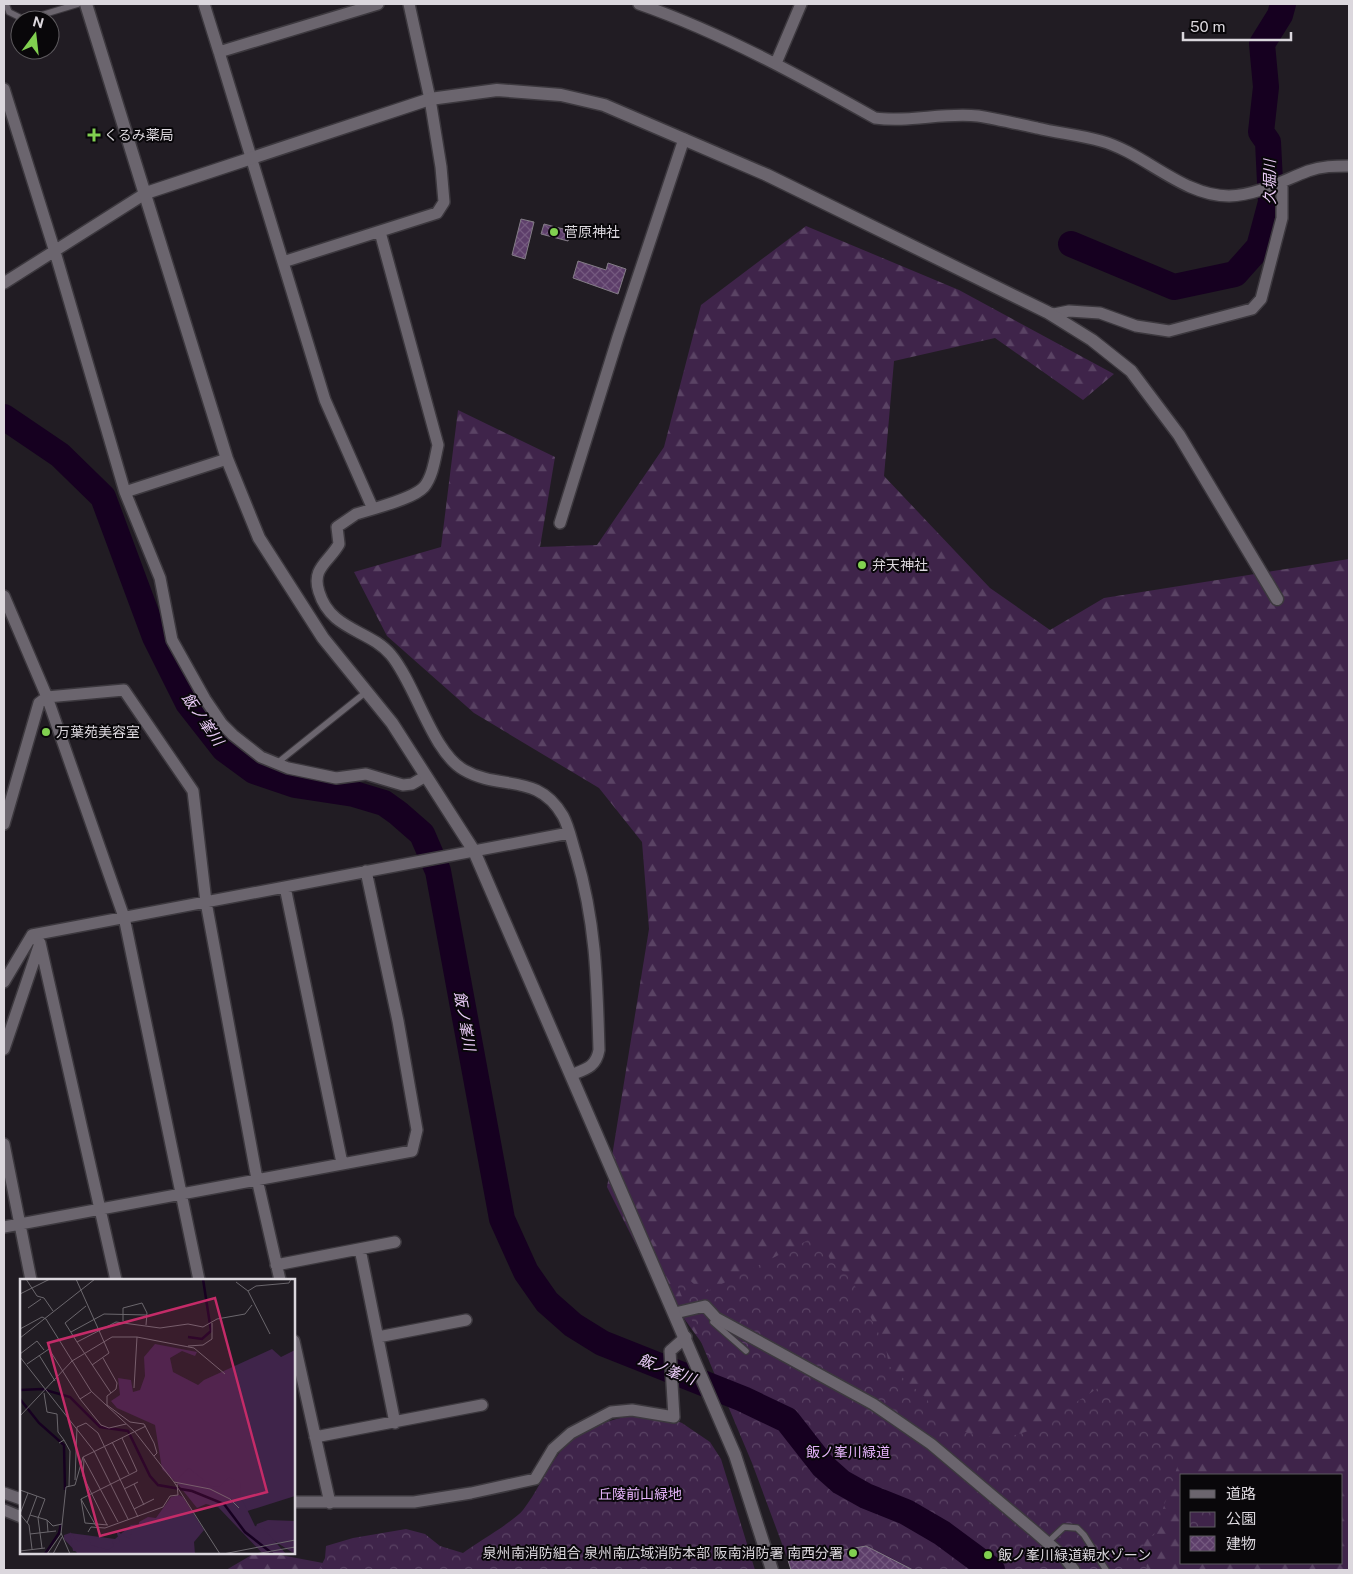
<svg xmlns="http://www.w3.org/2000/svg" width="1353" height="1574" font-family="'Public Sans','Noto Sans JP',sans-serif">
  <style>
    .forest { fill: url(#forest-firs); fill-rule: evenodd }
    .park { fill: url(#park-crowns) }
    .lines { fill: none; stroke-linecap: round; stroke-linejoin: round }
    .river { stroke: #160020; stroke-width: 26 }
    .building { fill: url(#building-cross-hatch); stroke: #847d87 }
    .service-casing { stroke: #3c383e; stroke-width: 8 }
    .minor-casing { stroke: #3c383e; stroke-width: 14 }
    .tertiary-casing { stroke: #3c383e; stroke-width: 15 }
    .service { stroke: #6b656e; stroke-width: 5.5 }
    .minor { stroke: #6b656e; stroke-width: 11 }
    .tertiary { stroke: #6b656e; stroke-width: 12 }
    .poi-dot { fill: #81d050; stroke: #09070a; stroke-width: 2 }
    .labels { text-anchor: middle; dominant-baseline: central; stroke-width: 4; stroke-linejoin: round; paint-order: stroke }
    .poi-label { font-size: 14px; fill: #dbd7dd; stroke: #09070a; text-anchor: start }
    .park-label { font-size: 14px; fill: #e4b3fa; stroke: #09070a }
    .water-label { font-size: 15px; font-style: italic; fill: #ebcdf8; stroke: #09070a }
    .inset-river { fill: none; stroke: #160020; stroke-width: 2.5 }
    .inset-road { fill: none; stroke: #6b676d; stroke-width: 1 }
    .view { fill: #c42b68; fill-opacity: 0.15; stroke: #c42b68; stroke-width: 2.5 }
    .inset-edge { fill: none; stroke: #dbd7dd; stroke-width: 2.5 }
  </style>
  <defs>
    <pattern id="forest-firs" width="22" height="20" patternUnits="userSpaceOnUse" patternTransform="scale(1.25)"><rect width="22" height="20" fill="#3f244a"/><path d="M5 1l3.5 6h-7zM16 11l3.5 6h-7z" fill="#5a4364"/></pattern>
    <pattern id="park-crowns" width="20" height="18" patternUnits="userSpaceOnUse" patternTransform="scale(1.25)"><rect width="20" height="18" fill="#3f244a"/><path d="M2 6a3 3 0 1 1 6 0M12 15a3 3 0 1 1 6 0" fill="none" stroke="#5a4364"/></pattern>
    <pattern id="building-cross-hatch" width="8" height="8" patternUnits="userSpaceOnUse" patternTransform="scale(1.25)"><rect width="8" height="8" fill="#5d3e6a"/><path d="M0 0l8 8M0 8l8-8" fill="none" stroke="#74597f"/></pattern>
  </defs>
  <rect width="100%" height="100%" fill="#211c23"/>
  <path class="forest" d="M806,226L959,290L1114,374L1083,400L995,338L894,361L884,476L990,588L1050,630L1104,598L1349,559V1570H975L724,1374L647,1267L607,1187L649,929L642,842L599,788L474,713L387,636L354,572L441,547L458,410L555,457L540,547L597,545L664,447L701,305ZM1182,1475H1342V1563H1182Z
    M255,1553H270L360,1570H226Z"/>
  <path class="park" d="M818,1235L831,1261L851,1278L886,1348L889,1366L927,1399L939,1422L960,1431L1002,1439L1035,1429L1098,1388L1111,1392L1180,1459L1154,1535L1143,1541L1147,1570H913L866,1546L788,1560L752,1463L675,1280L685,1276L704,1293Z
    M631,1416L670,1419L682,1423L710,1442L721,1459L755,1570H319L325,1558L326,1546L353,1538L406,1529L425,1534L440,1546L463,1553C478,1542 513,1522 523,1510C537,1492 546,1470 560,1452C575,1433 608,1419 631,1416Z"/>
  <g class="lines">
    <path class="river" d="M1071,244L1174,287L1235,274L1259,247L1271,202L1268,142L1261,132L1266,87L1262,44L1280,15L1283,4
      M4,417L60,455L103,497L155,637L188,703L224,749L254,771L295,785L354,794L384,803L398,813L422,834L438,871L502,1219L526,1272L547,1302L573,1325L602,1343L743,1399L787,1420L823,1466L841,1482L866,1496L906,1512L942,1533L992,1570"/>
  </g>
  <path class="building" d="M521,219L534,222L525,259L512,255Z
    M544,224L571,231L568,241L541,234Z
    M578,261L606,270L608,263L626,269L618,294L573,278Z
    M866,1546L913,1570H791L788,1560Z"/>
  <g class="lines">
    <defs>
      <path id="service" d="M6,4L9,12L25,20L78,4
        M276,764L366,692
        M715,1320L713,1322L746,1351
        M1048,1542L1064,1527L1077,1528L1084,1535L1106,1570"/>
      <path id="minor" d="M204,4L219,52L378,4
        M639,4C722,33 798,75 875,118C909,123 943,112 978,116C997,119 1018,124 1037,128C1058,133 1080,135 1101,141C1145,153 1182,196 1229,196C1258,195 1282,181 1308,171C1322,166 1335,166 1349,166
        M219,52L325,400L373,509C386,505 415,497 424,487C433,476 435,458 438,445L380,232
        M776,63L801,4
        M4,89L55,252L125,492L227,459
        M283,262L437,213L444,202L441,167L430,99L409,4
        M4,283L146,193
        M1047,312L1054,314L1069,311L1100,313L1136,326L1169,331L1252,309L1261,299L1282,218V184
        M125,492L160,578L172,640L205,699L222,724L233,735L261,757L288,768L336,778L366,774L403,785L412,784L426,776
        M373,509L356,514L337,527L339,544C329,562 311,568 319,592C331,631 369,629 391,655C416,685 432,752 464,770C500,791 538,772 563,816C569,827 572,843 576,855C596,923 597,980 599,1050C596,1067 586,1069 571,1075
        M560,523L618,337L684,139
        M4,596L47,697L124,917L199,1280
        M4,824L39,703L47,697L124,690L193,791L206,902L257,1179L280,1280
        M285,887L342,1163
        M32,935L40,943L116,1280
        M4,982L32,935L569,833
        M4,1049L40,943
        M4,1144L31,1280
        M4,1227L412,1151L417,1130L398,1021L366,871
        M360,1249L395,1423
        M276,1265L395,1242
        M675,1313L705,1306L716,1318L873,1404L931,1444L1033,1530L1064,1557L1074,1570
        M378,1337L466,1320
        M294,1341L330,1503
        M315,1437L482,1405
        M4,1493L21,1499
        M294,1502H414L471,1493L535,1479L553,1449L571,1433L611,1412L632,1410L674,1417L670,1351L686,1337
        M4,1510L21,1517"/>
      <path id="tertiary" d="M86,4L227,459L259,538L323,638L392,723L474,851L735,1455L772,1570
        M146,193L430,99L497,90L561,95L604,105L767,175L1047,312L1092,340L1131,371L1179,435L1277,599"/>
    </defs>
    <use href="#service" class="service-casing"/>
    <use href="#minor" class="minor-casing"/>
    <use href="#tertiary" class="tertiary-casing"/>
    <use href="#service" class="service"/>
    <use href="#minor" class="minor"/>
    <use href="#tertiary" class="tertiary"/>
  </g>
  <g class="poi-dot">
    <path d="M91.5 127.5h5v5h5v5h-5v5h-5v-5h-5v-5h5z"/>
    <circle cx="554" cy="232" r="5"/>
    <circle cx="862" cy="565" r="5"/>
    <circle cx="46" cy="732" r="5"/>
    <circle cx="853" cy="1553" r="5"/>
    <circle cx="988" cy="1555" r="5"/>
  </g>
  <g class="labels">
    <g class="poi-label">
      <text x="104" y="135">くるみ薬局</text>
      <text x="564" y="232">菅原神社</text>
      <text x="872" y="565">弁天神社</text>
      <text x="56" y="732">万葉苑美容室</text>
      <text x="843" y="1553" text-anchor="end">泉州南消防組合 泉州南広域消防本部 阪南消防署 南西分署</text>
      <text x="998" y="1555">飯ノ峯川緑道親水ゾーン</text>
    </g>
    <g class="park-label">
      <text x="848" y="1452">飯ノ峯川緑道</text>
      <text x="640" y="1494">丘陵前山緑地</text>
    </g>
    <g class="water-label">
      <text transform="translate(1269 182) rotate(-90)">久堀川</text>
      <text transform="translate(203 719) rotate(55)">飯ノ峯川</text>
      <text transform="translate(465 1021) rotate(80)">飯ノ峯川</text>
      <text transform="translate(667 1369) rotate(21)">飯ノ峯川</text>
    </g>
  </g>
  <g transform="translate(20 1279)">
    <rect width="275" height="275" fill="#211c23"/>
    <path d="M135,65L177,73L175,77L162,72L150,79L153,93L178,106L184,101L252,70L261,78L275,71V217L221,234L162,209L150,198L142,190L135,146L97,129L91,122L100,116L98,99L111,101L113,113L120,111L125,97L124,78ZM248,241L275,242V275L235,250L237,245ZM134,244L168,275H58L44,260V256L50,254L95,260L111,246Z" fill="#3f244a"/>
    <path d="M169,189L191,207L199,208L209,198L221,204L220,216L235,247L244,250L266,275H243L198,228L186,225L177,229L153,199H158ZM159,216L163,218L184,251L174,263L175,275L53,272L50,253L58,263L68,257L71,266L88,271L94,267L92,262L98,265L100,263L96,252L110,260L112,251L119,248V243L128,238L136,239L151,218Z" fill="#3f244a"/>
    <path class="inset-river" d="M168,58L182,60L191,52L183,0M0,111L22,110L50,118L80,148L108,152L130,197L138,206L172,212L204,225L225,253L253,275M0,120L19,144L44,166L45,211M25,275L39,254L41,245"/>
    <path class="inset-road" d="M6,0L17,17L24,19L33,32M56,0L89,74L72,86M216,3L228,12L250,55M228,12L236,7L269,4L271,0M0,15L30,0M66,27L45,44L57,63L96,43L140,49L168,45L183,48L197,40L225,35L232,26M8,29L21,20M103,42V29L122,24L127,34L126,46M0,50L22,38L26,40L71,112L115,153L154,203L200,275M51,53L84,35L127,36M0,59L75,0M57,63L91,114L96,110L97,104L83,79M168,67L183,66L192,60V44M0,75L17,62L24,71M19,76L35,102M0,78L74,172L108,240M7,85L29,70L60,120L71,113M114,109L117,58M24,114L27,133L37,135L38,153L44,161M91,114L87,117V126L110,143L124,145L134,164L137,174L134,177M60,120L81,146L89,149L106,145M0,137L52,82L92,58H117L174,69L205,95M57,148L66,144L78,154L118,238M92,163L109,195M39,164L44,161L50,172L49,207M63,178L98,243M64,180L63,197L87,246M55,201L57,148M154,203L190,210L210,220L219,229M114,205L124,226M104,210L118,203M0,211L25,220L18,239L22,269M61,220L117,192L102,159M61,220L65,244L88,246M61,220L76,247M114,230L134,220M0,235L9,246L12,270M0,235L8,214M10,236L27,241L28,253M27,241L33,247L42,245M7,244L17,217M68,253L71,248L85,249L143,228L150,217L158,216L157,205M41,254L50,275M10,255L36,252M0,272L25,269M27,275L41,255L46,208L55,206L63,178L126,147M33,275L42,258M203,275L275,261M235,275L275,268"/>
    <path class="view" d="M195,19L247,213L80,257L28,64Z"/>
    <rect width="275" height="275" class="inset-edge"/>
  </g>
  <rect width="1353" height="1574" fill="none" stroke="#dbd7dd" stroke-width="10"/>
  <rect x="1180" y="1474" width="162" height="90" fill="#09070a" stroke="#5d5a5e"/>
  <rect x="1190" y="1490" width="25" height="8" fill="#6b656e" stroke="#5d5a5e"/>
  <text x="1226" y="1499" font-size="15" fill="#dbd7dd">道路</text>
  <rect x="1190" y="1512" width="25" height="15" fill="url(#park-crowns)" stroke="#5d5a5e"/>
  <text x="1226" y="1524" font-size="15" fill="#dbd7dd">公園</text>
  <rect x="1190" y="1536" width="25" height="15" fill="url(#building-cross-hatch)" stroke="#5d5a5e"/>
  <text x="1226" y="1549" font-size="15" fill="#dbd7dd">建物</text>
  <g transform="translate(35 35) rotate(15)"><circle r="24" fill="#09070a" stroke="#5d5a5e"/>
  <path d="M0-4L9 19L0 12L-9 19Z" fill="#81d050"/>
  <text y="-8" font-size="14" font-weight="bold" text-anchor="middle" fill="#dbd7dd">N</text>
  </g>
  <path d="M1183 32v8h108v-8" fill="none" stroke="#dbd7dd" stroke-width="2.5"/>
  <text x="1190" y="32" font-size="15" fill="#dbd7dd" stroke="#09070a" stroke-width="4" paint-order="stroke">50 m</text>
</svg>
